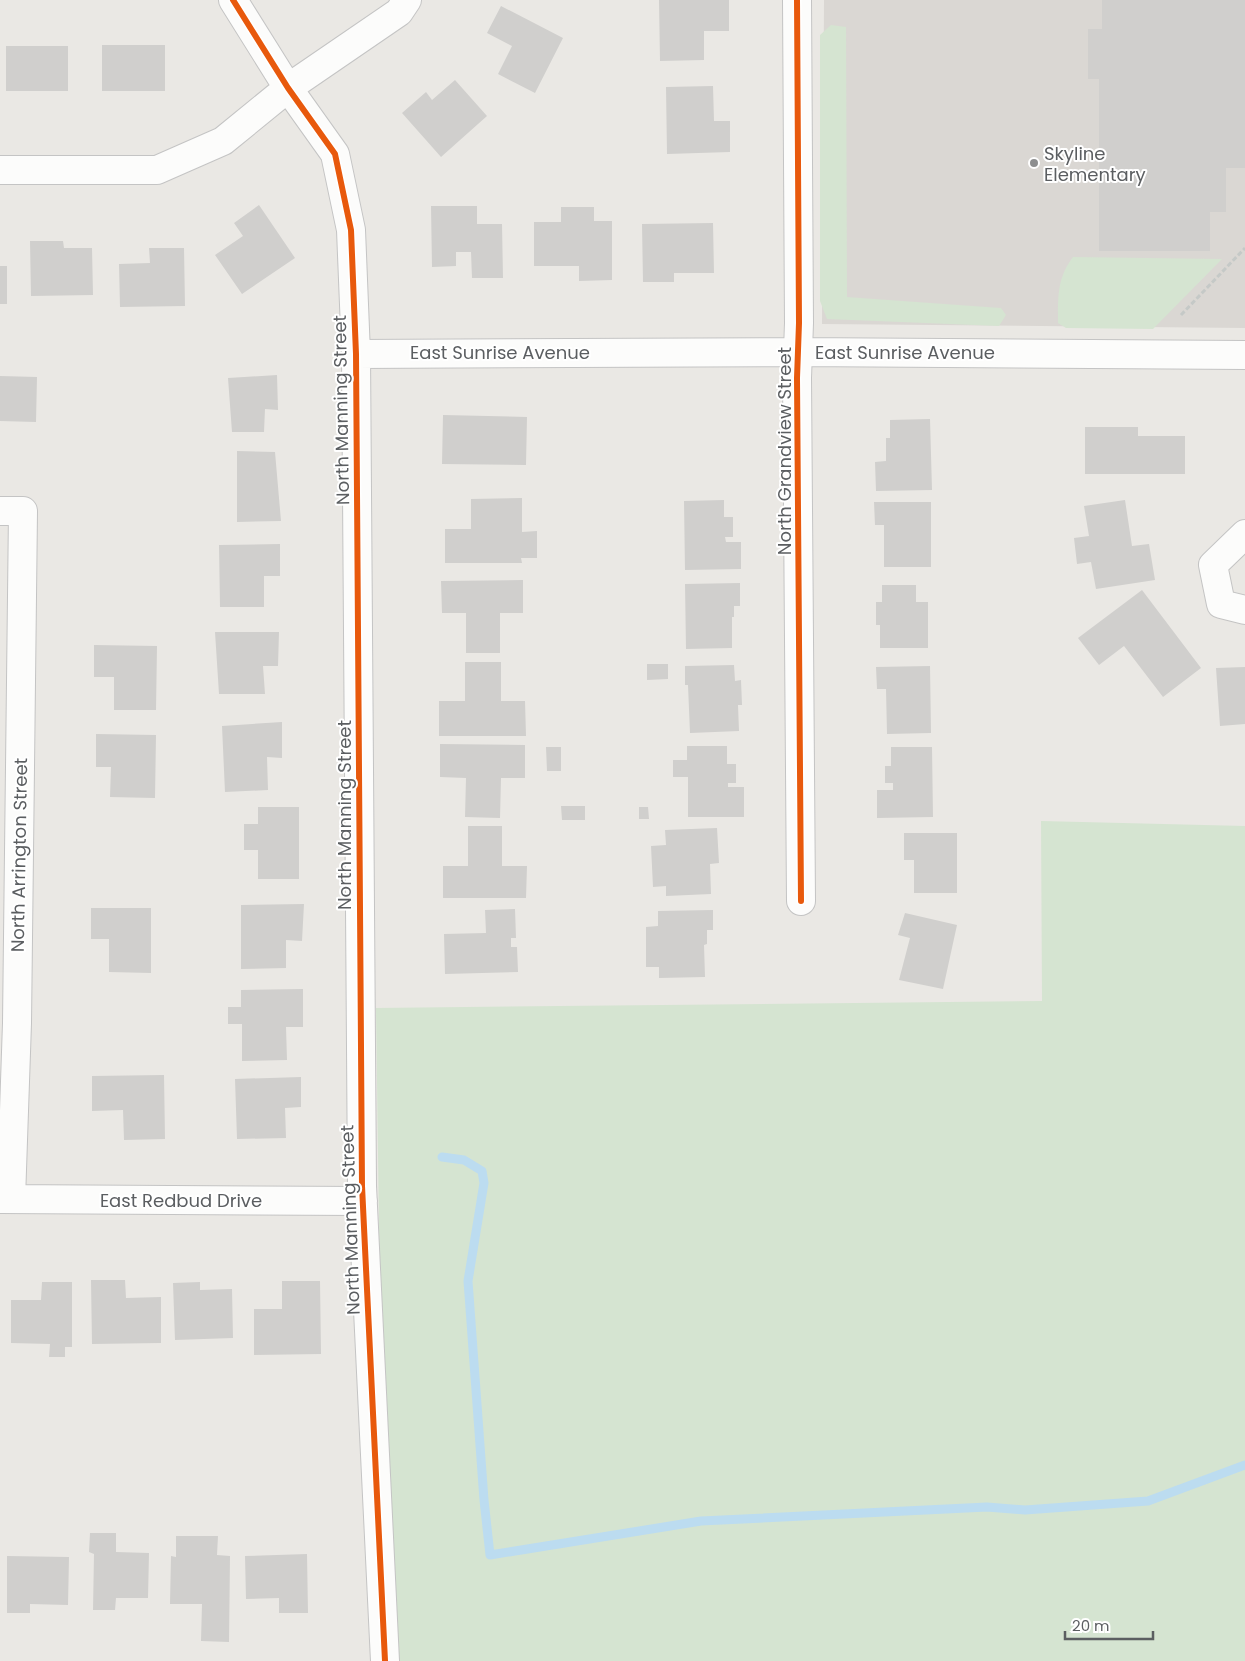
<svg xmlns="http://www.w3.org/2000/svg" width="1245" height="1661" font-family="Poppins,sans-serif">
  <style>
    .education { fill: #dad7d3 }
    .green { fill: #d5e4d1 }
    .lines { fill: none; stroke-linecap: round; stroke-linejoin: round }
    .stream { stroke: #bcdcf0; stroke-width: 9 }
    .building { fill: #d0cfcd }
    .minor-casing { stroke: #c4c4c4; stroke-width: 30 }
    .path { stroke: #c5c9c7; stroke-width: 3; stroke-dasharray: 5 2.5; stroke-linecap: butt }
    .minor { stroke: #fcfcfb; stroke-width: 28 }
    .cycleway-casing { stroke: #fff; stroke-width: 9 }
    .cycleway { stroke: #e8590c; stroke-width: 6 }
    .poi-dot { fill: #8d8e8f; stroke: #fff; stroke-width: 2 }
    .labels { text-anchor: middle; dominant-baseline: central; stroke-width: 4; stroke-linejoin: round; paint-order: stroke }
    .poi-label { font-size: 18px; fill: #5b5e61; stroke: #fff; text-anchor: start }
    .street-label { font-size: 18px; fill: #5b5e61; stroke: #fff }
  </style>
  <rect width="100%" height="100%" fill="#eae8e4"/>
  <path class="education" d="M824,0H1245V328L822,324Z"/>
  <path class="green" d="M831,25L846,27L847,297L1001,308L1006,315L999,326L827,319L820,301V35Z
    M1073,257L1222,259L1153,329L1066,328L1058,323C1058,297 1057,278 1073,257Z
    M1041,821L1245,826V1661H385L376,1008L1042,1001Z"/>
  <g class="lines">
    <path class="stream" d="M442,1157L464,1160L482,1171L484,1183L468,1281L484,1500L490,1555L701,1521L987,1507L1025,1510L1148,1501L1245,1465"/>
  </g>
  <path class="building" d="M659,0H729V31H704V60L660,61Z
    M1102,0H1245V168H1226V212H1210V251H1099V79H1088V29H1102Z
    M501,6L563,38L535,93L498,74L512,46L487,33Z
    M102,45H165V91H102Z
    M6,46H68V91H6Z
    M455,80L487,116L441,157L402,113L426,92L432,100Z
    M713,86L714,121H730V152L667,154L666,87Z
    M259,205L295,258L242,294L215,255L243,236L234,223Z
    M431,206H477V224H502L503,278H472L471,252H456V266L432,267Z
    M561,207H594V221H612V280L579,281V266H534V222H561Z
    M713,223L714,273H674V282H643L642,224Z
    M30,241H63L64,248H92L93,295L31,296Z
    M149,248H184L185,306L120,307L119,264L150,263Z
    M0,266H7V304H0Z
    M277,375L278,410L265,409L264,432H232L228,378Z
    M0,376L37,377L36,422L0,421Z
    M443,415L527,417L526,465L442,464Z
    M930,419L932,490L876,491L875,462L886,461V438H890V420Z
    M1085,427H1138V436H1185V474H1085Z
    M237,451L275,452L281,521L237,522Z
    M522,498V532L537,531V558H521L522,563H445V529H471V499Z
    M724,500V517H733V537H725L726,542H741V569L685,570L684,501Z
    M1125,500L1132,546L1149,544L1155,580L1096,589L1091,562L1077,564L1074,538L1089,536L1084,506Z
    M874,502H931V567H884V525H875Z
    M280,544V576H264V607H220L219,545Z
    M523,580V613H500V653H466V613H442L441,581Z
    M740,583V606H734V617H732V648L686,649L685,584Z
    M882,585H916V602H928V648H880V625H876V602H882Z
    M1142,590L1201,668L1163,697L1124,646L1099,665L1078,638Z
    M215,632H279L278,666H263L265,694H219Z
    M94,645L157,646L156,710H114V677H94Z
    M465,662H501V701H525L526,736H439V701H465Z
    M647,664H668V679L647,680Z
    M734,665L735,681L741,680L742,705H738L739,731L690,733L688,685H685V666Z
    M930,666L931,733L887,734L886,689H877L876,667Z
    M1245,667V724L1220,726L1216,668Z
    M282,722V758L267,757L268,790L225,792L222,726Z
    M96,734L156,735L155,798L110,797L111,767H96Z
    M440,744L525,745V778H501L500,818L465,817L466,778L440,777Z
    M687,746H727V764H736V783H728V787H744V817H688V777H673V760H687Z
    M546,747H561V771H547Z
    M891,747H932L933,817L877,818V790H893V783H885V766H891Z
    M561,806H585V820H562Z
    M258,807H299V879H258V850H244V824H258Z
    M639,807H648L649,819H639Z
    M468,826H502V866H527L526,898H443V866H468Z
    M717,828L719,863L710,864L711,894L666,896V886L653,887L651,846L666,845L665,830Z
    M904,833H957V893H914V860H904Z
    M304,904L302,941L286,940V968L241,969V905Z
    M91,908H151V973L109,972V939H91Z
    M515,909L516,938H511V947H517L518,972L445,974L444,934L486,933L485,910Z
    M713,910V930H707V944L704,945L705,977L659,978V967H646V927L658,926V911Z
    M905,913L957,925L943,989L899,980L910,938L898,935Z
    M303,989V1027H286L287,1060L242,1061V1024H228V1007H241V990Z
    M164,1075L165,1139L124,1140L123,1110L92,1111V1076Z
    M301,1077V1107L285,1108L286,1138L237,1139L235,1079Z
    M91,1280H125L126,1298L161,1297V1343L92,1344Z
    M282,1281H320L321,1354L254,1355V1309H282Z
    M42,1282H72V1347H65V1357H49L50,1344L11,1343V1300H41Z
    M200,1282V1290L232,1289L233,1338L175,1340L173,1283Z
    M90,1533H116V1552L149,1553L148,1598H116L115,1610H93L94,1554L89,1552Z
    M176,1536H218L217,1555L230,1556L229,1642L201,1641L202,1604H170L171,1556L176,1557Z
    M307,1554L308,1613H279V1598L246,1599L245,1556Z
    M7,1556L69,1557L68,1605L30,1604V1613H7Z"/>
  <g class="lines">
    <defs>
      <path id="minor" d="M233,0L288,88L335,154L351,230L356,354L362,1186L385,1661
        M797,0L799,323L797,378L801,901
        M0,170H157L223,141L288,88L399,12L407,0
        M356,354L798,352L1245,355
        M0,511H23L17,1023L11,1199
        M1245,534L1213,565L1221,604L1245,610
        M0,1199L363,1201"/>
    </defs>
    <use href="#minor" class="minor-casing"/>
    <path class="path" d="M1181,315L1245,248"/>
    <use href="#minor" class="minor"/>
    <defs>
      <path id="cycleway" d="M233,0L288,88L335,154L351,230L356,354L362,1186L385,1661
        M797,0L799,323L797,378L801,901"/>
    </defs>
    <use href="#cycleway" class="cycleway-casing"/>
    <use href="#cycleway" class="cycleway"/>
  </g>
  <circle class="poi-dot" cx="1034" cy="163" r="5"/>
  <g class="labels">
    <g class="poi-label">
      <text x="1044" y="153">Skyline<tspan x="1044" dy="21">Elementary</tspan></text>
    </g>
    <g class="street-label">
      <text x="500" y="352">East Sunrise Avenue</text>
      <text x="905" y="352">East Sunrise Avenue</text>
      <text transform="translate(341 410) rotate(-91)">North Manning Street</text>
      <text transform="translate(784 451) rotate(-90)">North Grandview Street</text>
      <text transform="translate(344 815) rotate(-90)">North Manning Street</text>
      <text transform="translate(19 855) rotate(-89)">North Arrington Street</text>
      <text x="181" y="1200">East Redbud Drive</text>
      <text transform="translate(350 1220) rotate(-92)">North Manning Street</text>
    </g>
  </g>
  <path d="M1065 1631v8h88v-8" fill="none" stroke="#5b5e61" stroke-width="2.5"/>
  <text x="1072" y="1631" font-size="15" fill="#5b5e61" stroke="#ffffff" stroke-width="4" paint-order="stroke">20 m</text>
</svg>
